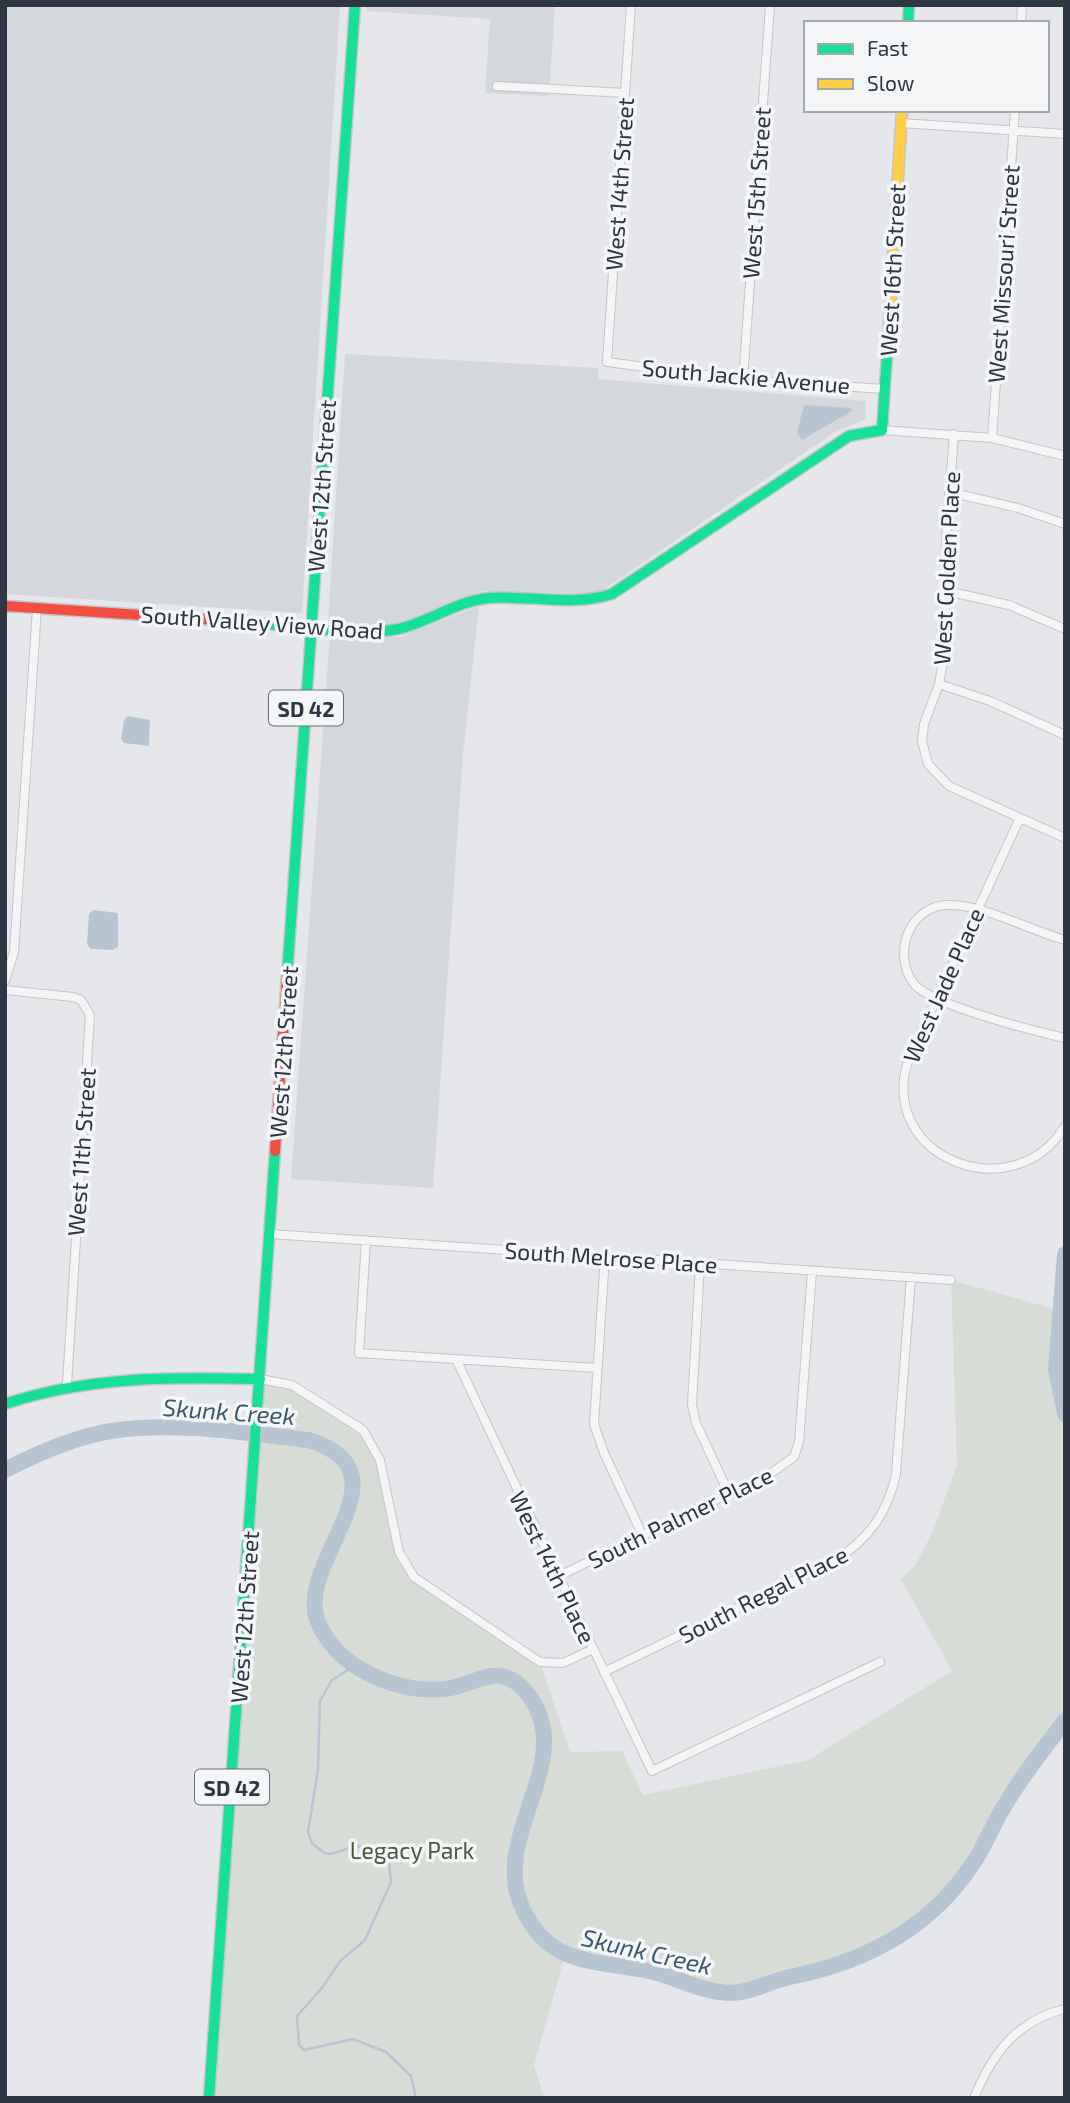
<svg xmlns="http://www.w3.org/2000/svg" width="1070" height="2103" font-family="'Exo 2',sans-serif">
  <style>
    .built { fill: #d4d7dc }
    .green { fill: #d7ddd6 }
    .water { fill: #b7c5d2 }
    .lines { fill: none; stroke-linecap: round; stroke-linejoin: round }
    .stream { stroke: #b7c5d2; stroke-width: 2.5 }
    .river { stroke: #b7c5d2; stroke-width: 16 }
    .street-casing { stroke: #c3c5c8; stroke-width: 10 }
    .fast-casing { stroke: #c3c5c8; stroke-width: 13 }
    .slow-casing { stroke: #c3c5c8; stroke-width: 13 }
    .jam-casing { stroke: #c3c5c8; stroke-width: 13 }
    .street { stroke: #f5f5f6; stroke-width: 8 }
    .fast { stroke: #16e098; stroke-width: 10 }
    .slow { stroke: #ffcf43; stroke-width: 10 }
    .jam { stroke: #f24e42; stroke-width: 10 }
    .labels { text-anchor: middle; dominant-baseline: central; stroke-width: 7; stroke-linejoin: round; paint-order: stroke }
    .shield { fill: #f4f6f8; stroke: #697079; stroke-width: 2 }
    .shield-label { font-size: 21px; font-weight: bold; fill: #2d3642 }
    .street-label { font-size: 23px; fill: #2d3642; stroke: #f4f6f8 }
    .park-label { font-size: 23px; fill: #455c3c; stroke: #f4f6f8 }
    .water-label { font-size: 24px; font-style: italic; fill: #3b5872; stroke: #f4f6f8 }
  </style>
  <rect width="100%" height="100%" fill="#e5e7ea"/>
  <path class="built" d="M5,5H340L302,613L5,594Z
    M367,5H555L549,96L485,93L490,19L367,11Z
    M345,354L598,368V379L865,401L866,419L835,432L600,592L582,596L482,591L395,627L328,622Z
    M479,606L463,754L433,1188L291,1179L330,634L401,637Z"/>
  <path class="green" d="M951,1280L1058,1310L1056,1370L1065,1414V1721L1006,1803L978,1856L944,1901L918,1925L873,1953L825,1970L782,1978L734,1993L687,1984L650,1971L565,1956L534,2065L544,2098H209L260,1379L292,1385L355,1423L372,1442L404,1563L432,1592L540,1662L570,1752L622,1751L643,1795L808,1760L952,1671L901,1579L916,1564L933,1531L957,1464Z"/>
  <path class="water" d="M804,405L851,408L852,411L802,440L797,432Z
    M128,716L150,720L149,746L124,743L121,739L124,720Z
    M93,910L118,913V947L113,950L91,949L87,944L89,914Z"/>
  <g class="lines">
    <path class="stream" d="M354,1666L332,1680L320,1701L318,1769L308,1832L312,1843L324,1853L331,1854L357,1846L376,1850L389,1863L391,1882L365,1940L340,1961L322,1988L297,2016L299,2045L304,2050L353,2039L386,2052L411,2076L416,2098"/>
    <path class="river" d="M1065,1254L1056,1370L1065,1414
      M5,1470C38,1453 74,1437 111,1431C175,1421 245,1433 309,1440C414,1473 293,1562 318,1622C337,1668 397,1694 445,1689C475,1686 499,1659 526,1692C580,1756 493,1831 520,1902C544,1964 589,1960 644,1970C673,1975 699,1992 730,1993C751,1993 770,1981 790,1977C870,1961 936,1925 979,1854C988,1838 995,1821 1005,1805C1022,1776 1044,1748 1065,1721"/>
    <defs>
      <path id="street" d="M631,5L607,362L743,380L885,389
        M1021,23L1022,5
        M497,86L625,93
        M901,123L1065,134
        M743,380L770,5
        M882,430L992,438L1065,456
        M954,434L946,539L944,657L939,684L924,724L922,741L928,764L949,786L1065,838
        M992,438L1015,110
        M949,492L1018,508L1065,524
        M947,591L1009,605L1065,629
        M939,684L990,701L1065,735
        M1019,820L908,1061C877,1158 1014,1211 1065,1126
        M1065,940C1032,931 979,903 948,905C932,905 917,915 910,929C901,946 902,970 915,985C935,1006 1034,1031 1065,1038
        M5,981L14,952L37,608
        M5,990L73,997L81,1000L90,1015L67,1384
        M270,1234L951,1280
        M366,1240L359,1353L597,1368
        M605,1256L594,1424L604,1453L643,1536
        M700,1264L692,1405L696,1423L729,1494
        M457,1361C521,1498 586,1635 652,1771L880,1662
        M260,1379L292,1385L363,1430L380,1460L399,1552L414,1577L540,1662L563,1663L593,1649
        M559,1576L771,1473L794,1457L799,1442L812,1271
        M604,1672L834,1561C868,1540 888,1513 896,1474L911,1277
        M974,2098C992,2054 1017,2020 1065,2009"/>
      <path id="fast" d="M908,23L909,5
        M247,622C286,625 362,637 398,629C430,622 456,601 489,598C532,595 570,607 612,594L849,436L882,430L889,325
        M287,977L355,5
        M5,1404C89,1376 172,1377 260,1379
        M209,2098L275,1151"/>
      <path id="slow" d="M889,325L902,110"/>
      <path id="jam" d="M5,606L247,622
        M275,1151L287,977"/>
    </defs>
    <use href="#street" class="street-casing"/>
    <use href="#fast" class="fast-casing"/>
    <use href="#slow" class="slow-casing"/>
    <use href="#jam" class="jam-casing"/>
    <use href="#street" class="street"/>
    <use href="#fast" class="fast"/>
    <use href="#slow" class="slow"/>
    <use href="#jam" class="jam"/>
  </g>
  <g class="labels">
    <g class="shield">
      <rect x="269" y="690.5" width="74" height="35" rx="5"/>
      <rect x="195" y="1769.5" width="74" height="35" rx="5"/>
    </g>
    <g class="shield-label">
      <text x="306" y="708">SD 42</text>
      <text x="232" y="1787">SD 42</text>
    </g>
    <g class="street-label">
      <text transform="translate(619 184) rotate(-86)">West 14th Street</text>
      <text transform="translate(756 193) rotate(-86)">West 15th Street</text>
      <text transform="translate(892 270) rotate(-87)">West 16th Street</text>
      <text transform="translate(1003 274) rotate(-86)">West Missouri Street</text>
      <text transform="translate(746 376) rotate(5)">South Jackie Avenue</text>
      <text transform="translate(321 486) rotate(-86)">West 12th Street</text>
      <text transform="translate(946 568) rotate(-87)">West Golden Place</text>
      <text transform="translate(262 622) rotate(4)">South Valley View Road</text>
      <text transform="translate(943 985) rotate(-66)">West Jade Place</text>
      <text transform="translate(283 1052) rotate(-86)">West 12th Street</text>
      <text transform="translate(81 1152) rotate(-86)">West 11th Street</text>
      <text transform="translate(611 1257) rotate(4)">South Melrose Place</text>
      <text transform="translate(680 1517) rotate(-26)">South Palmer Place</text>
      <text transform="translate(553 1567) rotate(64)">West 14th Place</text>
      <text transform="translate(763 1594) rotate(-27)">South Regal Place</text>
      <text transform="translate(244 1617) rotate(-86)">West 12th Street</text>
    </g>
    <g class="park-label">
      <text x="412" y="1850">Legacy Park</text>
    </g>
    <g class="water-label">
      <text transform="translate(229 1411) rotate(4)">Skunk Creek</text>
      <text transform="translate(647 1951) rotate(13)">Skunk Creek</text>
    </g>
  </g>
  <rect width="1070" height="2103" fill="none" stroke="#2d3642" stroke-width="14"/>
  <rect x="804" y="21" width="245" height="91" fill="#f4f6f8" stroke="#a4a9af" stroke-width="2"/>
  <rect x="818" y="44" width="35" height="10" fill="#16e098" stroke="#a4a9af" stroke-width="2"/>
  <text x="867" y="56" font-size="21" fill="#2d3642">Fast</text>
  <rect x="818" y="79" width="35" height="10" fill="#ffcf43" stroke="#a4a9af" stroke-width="2"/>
  <text x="867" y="91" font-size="21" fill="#2d3642">Slow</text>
</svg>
